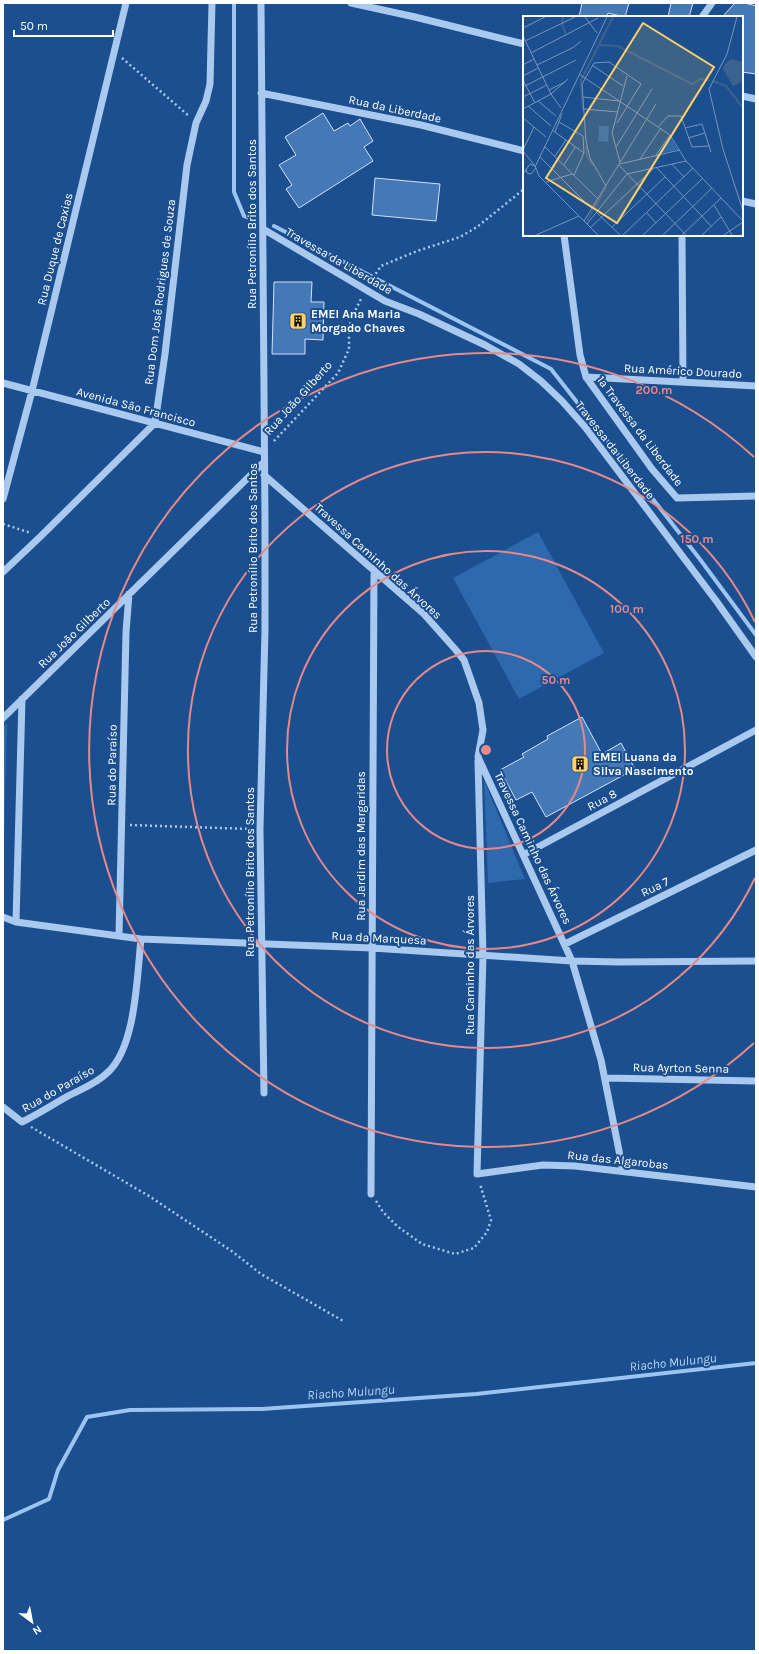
<svg xmlns="http://www.w3.org/2000/svg" width="759" height="1654" font-family="Karla,sans-serif">
  <style>
    .green { fill: #2e69ad }
    .lines { fill: none; stroke-linecap: round; stroke-linejoin: round }
    .stream { stroke: #9cc4f0; stroke-width: 4 }
    .building { fill: #4478b7; stroke: #cfe3fa }
    .path { stroke: #a9c9ee; stroke-width: 2.5; stroke-dasharray: 2 3; stroke-linecap: butt }
    .minor { stroke: #a9c9ee; stroke-width: 7 }
    .ring { fill: none; stroke: #e88989; stroke-width: 2 }
    .labels { text-anchor: middle; dominant-baseline: central; stroke-width: 4; stroke-linejoin: round; paint-order: stroke }
    .street-label { font-size: 12px; fill: #fff; stroke: #1b4f8f }
    .poi-label { font-size: 12px; font-weight: bold; fill: #fff; stroke: #1b4f8f; text-anchor: start }
    .water-label { font-size: 13px; font-style: italic; fill: #b5d3f5; stroke: #1b4f8f }
    .inset-river { fill: none; stroke: #3c6290; stroke-width: 2 }
    .inset-road { fill: none; stroke: #7695bc; stroke-width: 1 }
    .view { fill: #ffd166; fill-opacity: 0.15; stroke: #ffd166; stroke-width: 2 }
    .inset-edge { fill: none; stroke: #fff; stroke-width: 2 }
    .centre { fill: #e88989; stroke: #1b4f8f; stroke-width: 2 }
    .ring-label { font-size: 12px; text-anchor: middle; font-weight: bold; fill: #e88989; stroke: #1b4f8f; stroke-width: 4; stroke-linejoin: round; paint-order: stroke }
  </style>
  <rect width="100%" height="100%" fill="#1b4f8f"/>
  <path class="green" d="M538,532L604,653L519,699L453,578Z
    M7,723L3,885V727Z
    M484,780L525,879L488,883Z"/>
  <g class="lines">
    <path class="stream" d="M234,3V192L244,216L252,219
      M274,226L551,369L699,558L756,635
      M3,1520L49,1499L58,1470L87,1417L130,1410L262,1409L476,1394L756,1363"/>
  </g>
  <path class="building" d="M582,3H629L625,17L608,13L607,17H579Z
    M671,3H693L689,17H668Z
    M735,3H745L756,6V74L742,72V17H722Z
    M323,113L334,131L348,123L350,126L360,119L373,141L364,147L373,161L299,208L286,189L292,185L279,165L296,155L285,137Z
    M375,178L440,184L436,221L372,215Z
    M274,282H312L311,302H324L323,340L305,339V354H272Z
    M582,717L602,754L621,743L635,769L546,817L532,792L516,800L500,770L524,757L522,754L548,739L547,736Z"/>
  <g class="lines">
    <path class="path" d="M122,58L189,116
      M370,282L381,266L417,251L460,237L477,227L524,189
      M274,441L338,373L349,349V329L352,317L362,297
      M3,524L31,533
      M130,825L251,829
      M31,1127L149,1196L233,1252L261,1274L345,1322
      M376,1201L383,1212L397,1226L422,1244L455,1254L474,1248L487,1232L491,1220L480,1184"/>
    <path class="minor" d="M261,3L265,520V630L260,829L264,1093
      M351,3L415,17L524,44
      M702,17L712,3
      M261,93L421,125L524,151
      M742,96L756,99
      M742,201L756,204
      M263,229L385,301L419,314L485,345L519,364L541,381L562,401L585,427L717,602L756,657
      M564,235L580,355L586,377L652,469L677,498L756,496
      M682,235L683,382
      M586,377L756,386
      M3,383L264,452
      M264,475L423,613L455,649L464,660L479,703L483,730L478,757L572,961L601,1060L623,1171
      M3,499L32,391L126,3
      M3,572L41,536L155,423L165,354L187,165L196,123L206,101L210,84L212,3
      M3,718L263,463
      M478,761L483,955L477,1174L543,1165L575,1166L756,1187
      M523,855L756,730
      M3,917L16,922L141,939L372,948L572,961L619,962L756,961
      M16,922L22,699
      M119,936L126,632L129,594
      M565,944L756,850
      M606,1078L756,1081
      M3,1107L22,1122C38,1114 52,1105 68,1096C81,1089 96,1084 107,1073C136,1048 137,976 141,939
      M371,1194L374,569"/>
  </g>
  <g class="ring">
    <circle cx="486" cy="750" r="99"/>
    <circle cx="486" cy="750" r="199"/>
    <path d="M755 878A298 298 0 1 1 755 622"/>
    <path d="M754 1043A397 397 0 1 1 754 457"/>
  </g>
  <defs>
    <symbol id="building-square" viewBox="-11 -11 22 22"><rect x="-9" y="-9" width="18" height="18" rx="4" fill="#ffd166" stroke="#1b4f8f"/><path d="M-4-6H4V6H1V3H-1V6H-4ZM-2.5-4.3h1.7v1.8h-1.7ZM.8-4.3h1.7v1.8H.8ZM-2.5-1h1.7V.8h-1.7ZM.8-1h1.7V.8H.8Z" fill="#111"/></symbol>
  </defs>
  <g fill-rule="evenodd">
    <use href="#building-square" x="288" y="311" width="20" height="20"/>
    <use href="#building-square" x="570" y="754" width="20" height="20"/>
  </g>
  <g class="labels">
    <g class="street-label">
      <text transform="translate(395 109) rotate(12)">Rua da Liberdade</text>
      <text transform="translate(252 224) rotate(-90)">Rua Petronílio Brito dos Santos</text>
      <text transform="translate(55 249) rotate(-76)">Rua Duque de Caxias</text>
      <text transform="translate(339 261) rotate(30)">Travessa da Liberdade</text>
      <text transform="translate(160 292) rotate(-83)">Rua Dom José Rodrigues de Souza</text>
      <text transform="translate(683 371) rotate(3)">Rua Américo Dourado</text>
      <text transform="translate(298 398) rotate(-48)">Rua João Gilberto</text>
      <text transform="translate(136 407) rotate(15)">Avenida São Francisco</text>
      <text transform="translate(640 431) rotate(53)">1ª Travessa da Liberdade</text>
      <text transform="translate(615 450) rotate(52)">Travessa da Liberdade</text>
      <text transform="translate(253 548) rotate(-90)">Rua Petronílio Brito dos Santos</text>
      <text transform="translate(378 561) rotate(42)">Travessa Caminho das Árvores</text>
      <text transform="translate(74 633) rotate(-44)">Rua João Gilberto</text>
      <text transform="translate(112 765) rotate(-89)">Rua do Paraíso</text>
      <text transform="translate(602 800) rotate(-28)">Rua 8</text>
      <text transform="translate(361 846) rotate(-90)">Rua Jardim das Margaridas</text>
      <text transform="translate(533 848) rotate(65)">Travessa Caminho das Árvores</text>
      <text transform="translate(250 872) rotate(-90)">Rua Petronílio Brito dos Santos</text>
      <text transform="translate(655 887) rotate(-26)">Rua 7</text>
      <text transform="translate(379 938) rotate(3)">Rua da Marquesa</text>
      <text transform="translate(470 965) rotate(-90)">Rua Caminho das Árvores</text>
      <text transform="translate(681 1068) rotate(1)">Rua Ayrton Senna</text>
      <text transform="translate(58 1089) rotate(-30)">Rua do Paraíso</text>
      <text transform="translate(618 1160) rotate(6)">Rua das Algarobas</text>
    </g>
    <g class="poi-label">
      <text x="311" y="314">EMEI Ana Maria<tspan x="311" dy="14">Morgado Chaves</tspan></text>
      <text x="593" y="757">EMEI Luana da<tspan x="593" dy="14">Silva Nascimento</tspan></text>
    </g>
    <g class="water-label">
      <text transform="translate(673 1362) rotate(-6)">Riacho Mulungu</text>
      <text transform="translate(351 1392) rotate(-4)">Riacho Mulungu</text>
    </g>
  </g>
  <g transform="translate(523 16)">
    <rect width="220" height="220" fill="#1b4f8f"/>
    <path d="M76,110H86L85,126L75,125ZM147,121L155,134L136,138Z" fill="#2e69ad"/>
    <path d="M208,43L220,46V65L210,70L200,53L202,48Z" fill="#3c6290"/>
    <path class="inset-river" d="M40,1L39,8L43,18M77,29L95,30L169,68L177,63L187,64M190,65L203,70L220,92M60,94L58,64L90,1M63,129L64,140L70,150M64,205L83,171"/>
    <path class="inset-road" d="M62,1L74,17M214,1L204,38L186,73L200,133L220,195M0,12L22,1M0,20L28,78L38,92M2,25L52,1M8,37L75,2M0,49L11,43M14,49L51,31L58,25M69,49L100,70M56,58L147,119L163,145L220,205M0,60L15,52M0,64L12,87M0,71L53,44M26,74L42,66M0,81L24,69M60,81L96,85M15,85L33,100M5,90L28,110M0,93L28,78L45,63M61,93L95,96M0,102L23,121M36,106L60,120L61,137L51,159M136,110L145,100H158L169,131L186,130M162,112L179,108L188,136M29,114L61,137M32,116L39,98M165,122L182,117M21,130L75,183M93,131L129,73M0,134L11,111M0,135L12,150M133,139L147,119M32,140L43,124M17,141L69,193M117,143L138,112M97,146L89,117L104,60M97,148L157,134M149,148L161,161M41,149L52,131M96,149L163,219M12,151L84,1M134,152L188,210M3,153L4,157L8,158L13,152M0,158L7,148L12,150L16,160L75,219M23,166L49,158M83,170L67,142L63,125L59,68L71,47L86,46L118,68L94,107M191,189L209,219M73,196L97,219M124,197L133,207M61,205L133,88M64,208L104,158L163,145M68,211L130,153M89,211L142,161M13,219L56,200M100,219L170,152M120,219L180,162M140,219L189,172M159,219L198,182M179,219L198,201M201,219L220,206"/>
    <path class="view" d="M120,7L191,51L94,207L23,162Z"/>
    <rect width="220" height="220" class="inset-edge"/>
  </g>
  <circle cx="486" cy="750" r="6" class="centre"/>
  <g class="ring-label">
    <text x="654" y="394">200 m</text>
    <text x="697" y="543">150 m</text>
    <text x="627" y="613">100 m</text>
    <text x="556" y="684">50 m</text>
  </g>
  <rect width="759" height="1654" fill="none" stroke="#ffffff" stroke-width="8"/>
  <g transform="translate(32 1622) rotate(148)" stroke="#1b4f8f" stroke-width="3" paint-order="stroke">
  <path d="M0-3L7 15L0 10L-7 15Z" fill="#ffffff"/>
  <text y="-6" font-size="11" font-weight="bold" text-anchor="middle" fill="#ffffff">N</text>
  </g>
  <path d="M14 30v6h99v-6" fill="none" stroke="#ffffff" stroke-width="2"/>
  <text x="20" y="30" font-size="12" fill="#ffffff" stroke="#1b4f8f" stroke-width="3" paint-order="stroke">50 m</text>
</svg>
